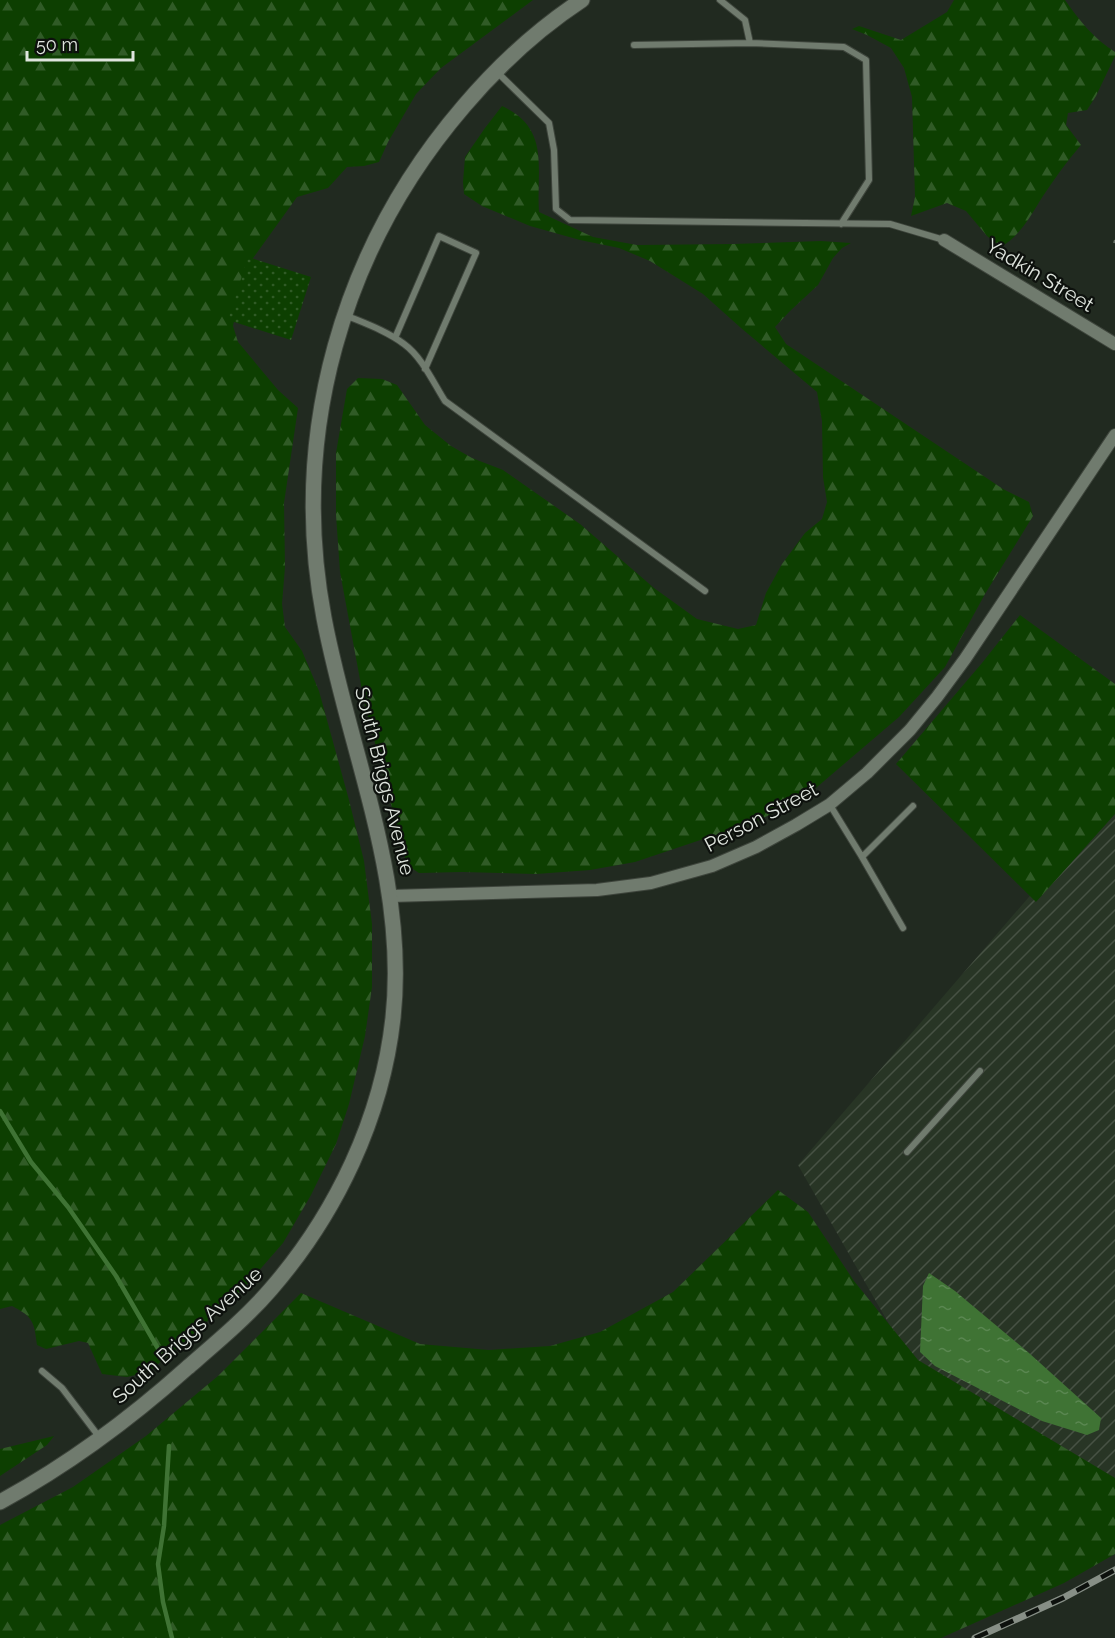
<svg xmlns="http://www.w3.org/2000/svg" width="1115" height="1638" font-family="Raleway,sans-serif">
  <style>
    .industrial { fill: url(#industrial-furrows) }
    .forest { fill: url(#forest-firs) }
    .garden { fill: url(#garden-dots) }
    .water { fill: url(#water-ripples) }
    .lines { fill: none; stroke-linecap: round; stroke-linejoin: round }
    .stream { stroke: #3f7334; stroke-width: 4.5 }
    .lane-casing { stroke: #3e453c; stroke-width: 8 }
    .street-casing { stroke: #3e453c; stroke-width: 14 }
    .secondary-casing { stroke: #3e453c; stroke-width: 17 }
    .path { stroke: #697168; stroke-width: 2; stroke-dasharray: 6 3; stroke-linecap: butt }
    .lane { stroke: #707b6e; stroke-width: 6 }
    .street { stroke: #707b6e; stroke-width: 12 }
    .secondary { stroke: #707b6e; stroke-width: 15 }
    .rail-casing { stroke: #878f86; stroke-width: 7 }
    .rail { stroke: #0d110d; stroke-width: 4.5; stroke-dasharray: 14; stroke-linecap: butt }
    .labels { text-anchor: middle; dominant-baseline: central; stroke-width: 4.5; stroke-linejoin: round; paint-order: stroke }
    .street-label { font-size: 20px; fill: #dfe5de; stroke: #0d110d }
  </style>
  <defs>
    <pattern id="industrial-furrows" width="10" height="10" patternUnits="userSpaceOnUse" patternTransform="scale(1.5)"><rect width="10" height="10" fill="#283525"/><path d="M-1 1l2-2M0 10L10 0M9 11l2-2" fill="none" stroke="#475244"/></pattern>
    <pattern id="forest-firs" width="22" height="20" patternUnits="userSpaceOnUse" patternTransform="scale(1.5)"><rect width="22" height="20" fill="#0d3f01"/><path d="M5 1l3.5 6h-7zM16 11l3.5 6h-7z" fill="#305b26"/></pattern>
    <pattern id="garden-dots" width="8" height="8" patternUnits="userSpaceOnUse" patternTransform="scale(1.5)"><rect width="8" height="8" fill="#0d3f01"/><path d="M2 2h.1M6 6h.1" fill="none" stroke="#305b26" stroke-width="1.8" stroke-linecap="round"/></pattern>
    <pattern id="water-ripples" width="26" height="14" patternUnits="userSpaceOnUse" patternTransform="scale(1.5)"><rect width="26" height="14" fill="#3f7334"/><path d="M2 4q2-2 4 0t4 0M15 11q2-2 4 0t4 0" fill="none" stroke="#5a8751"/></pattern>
  </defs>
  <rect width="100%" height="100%" fill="#212a20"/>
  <path class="industrial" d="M1115,797V1490L913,1366L798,1165Z"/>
  <path class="forest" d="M0,0H533L441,68L416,94L388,142L379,162L364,166L347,167L328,188L297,197L251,261L241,288L233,326L238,342L278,390L298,408L284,503L285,567L282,604L285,627L302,651L319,691L349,800L364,861L372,924V987L365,1036L349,1104L336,1144L311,1195L283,1243L242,1290L173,1352L148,1372L127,1377L102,1374L88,1343L79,1341L46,1349L37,1345C34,1321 33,1317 12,1306L0,1309Z
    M954,0H1065C1079,20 1094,39 1115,52V56L1096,96L1087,110L1068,113L1066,125L1081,145C1067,161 1055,178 1043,196C1031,215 1021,235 1001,247L987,236L966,211L947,203L911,216L915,197L912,97L904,68L891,48L867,35L852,29L859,26L901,40L947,12Z
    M502,106C551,129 536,168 539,212L593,237L637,245L733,244L821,241L851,243L842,248L833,258L818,285L790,311L775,327L786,344L1003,489L1029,502L1033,516L985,594L945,667L899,717L803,799L757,821L635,862L590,870L536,874L462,872L419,873L407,865L364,701L340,572L336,515V453L347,389L358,378L382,379L397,385L425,425L451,446L472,458L503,470L580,524L654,588L697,619L738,629L756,625L766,593L782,564L805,533L822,519L827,502L823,477L822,421L817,392L741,328L703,294L650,261L619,248L580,240L530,226L482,206L464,194L463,182L465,157L485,128Z
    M1020,615L1115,684V814L1036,902L896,764L982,663Z
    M778,1190L808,1212L854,1281L918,1360L1115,1478V1554L1064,1583L941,1638H0V1525L73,1487L146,1436L218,1376L301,1293L420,1344L489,1350L550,1346L600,1332L673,1292Z
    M54,1436L47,1445L0,1476V1449Z"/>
  <path class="garden" d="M248,257L311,277L291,340L228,320Z"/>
  <path class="water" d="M929,1273L955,1291L1029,1353L1101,1418L1099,1430L1087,1435L1042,1421L935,1366L920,1352L923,1286Z"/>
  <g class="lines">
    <path class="stream" d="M0,1111L31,1162L68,1207L116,1276L160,1352
      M169,1446L164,1526L158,1564L163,1602L172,1638"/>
    <defs>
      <path id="lane" d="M720,0L745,20L750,43L844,47L866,60L869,180L841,224
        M634,45L750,43
        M496,71L549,123L554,150L556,209L570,220L890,224L944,240
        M345,315C364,323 387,331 404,344C422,357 433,382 445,401L705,591
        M395,338L439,236L476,253L425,369
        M830,805L862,857L903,928
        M862,857L913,806
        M907,1152L980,1071
        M42,1371L62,1388L100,1438"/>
      <path id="street" d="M944,240L1115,344
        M391,896L597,890L651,883L712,866L756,847L796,825L829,805L867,773L910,730L937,697L965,659L1115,435"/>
      <path id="secondary" d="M0,1502C68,1465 130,1419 187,1368C216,1343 246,1318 271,1289C336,1214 382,1118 393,1018C408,880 349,751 324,618C289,434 342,248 464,106C498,66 538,29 582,0"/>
    </defs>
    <use href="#lane" class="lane-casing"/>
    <use href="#street" class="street-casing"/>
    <use href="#secondary" class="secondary-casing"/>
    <path class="path" d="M1114,243L1115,240"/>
    <use href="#lane" class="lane"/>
    <use href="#street" class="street"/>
    <use href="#secondary" class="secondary"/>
    <defs>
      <path id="rail" d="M975,1638L1063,1598L1115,1570"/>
    </defs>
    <use href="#rail" class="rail-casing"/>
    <use href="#rail" class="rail"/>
  </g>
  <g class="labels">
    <g class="street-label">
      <text transform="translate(1040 275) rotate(31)">Yadkin Street</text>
      <text transform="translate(385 781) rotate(76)">South Briggs Avenue</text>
      <text transform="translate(761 817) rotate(-28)">Person Street</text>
      <text transform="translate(187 1335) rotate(-42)">South Briggs Avenue</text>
    </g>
  </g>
  <path d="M27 51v9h106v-9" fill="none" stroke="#dfe5de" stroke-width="3"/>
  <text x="36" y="51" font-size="18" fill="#dfe5de" stroke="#0d110d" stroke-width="4.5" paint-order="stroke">50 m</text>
</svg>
